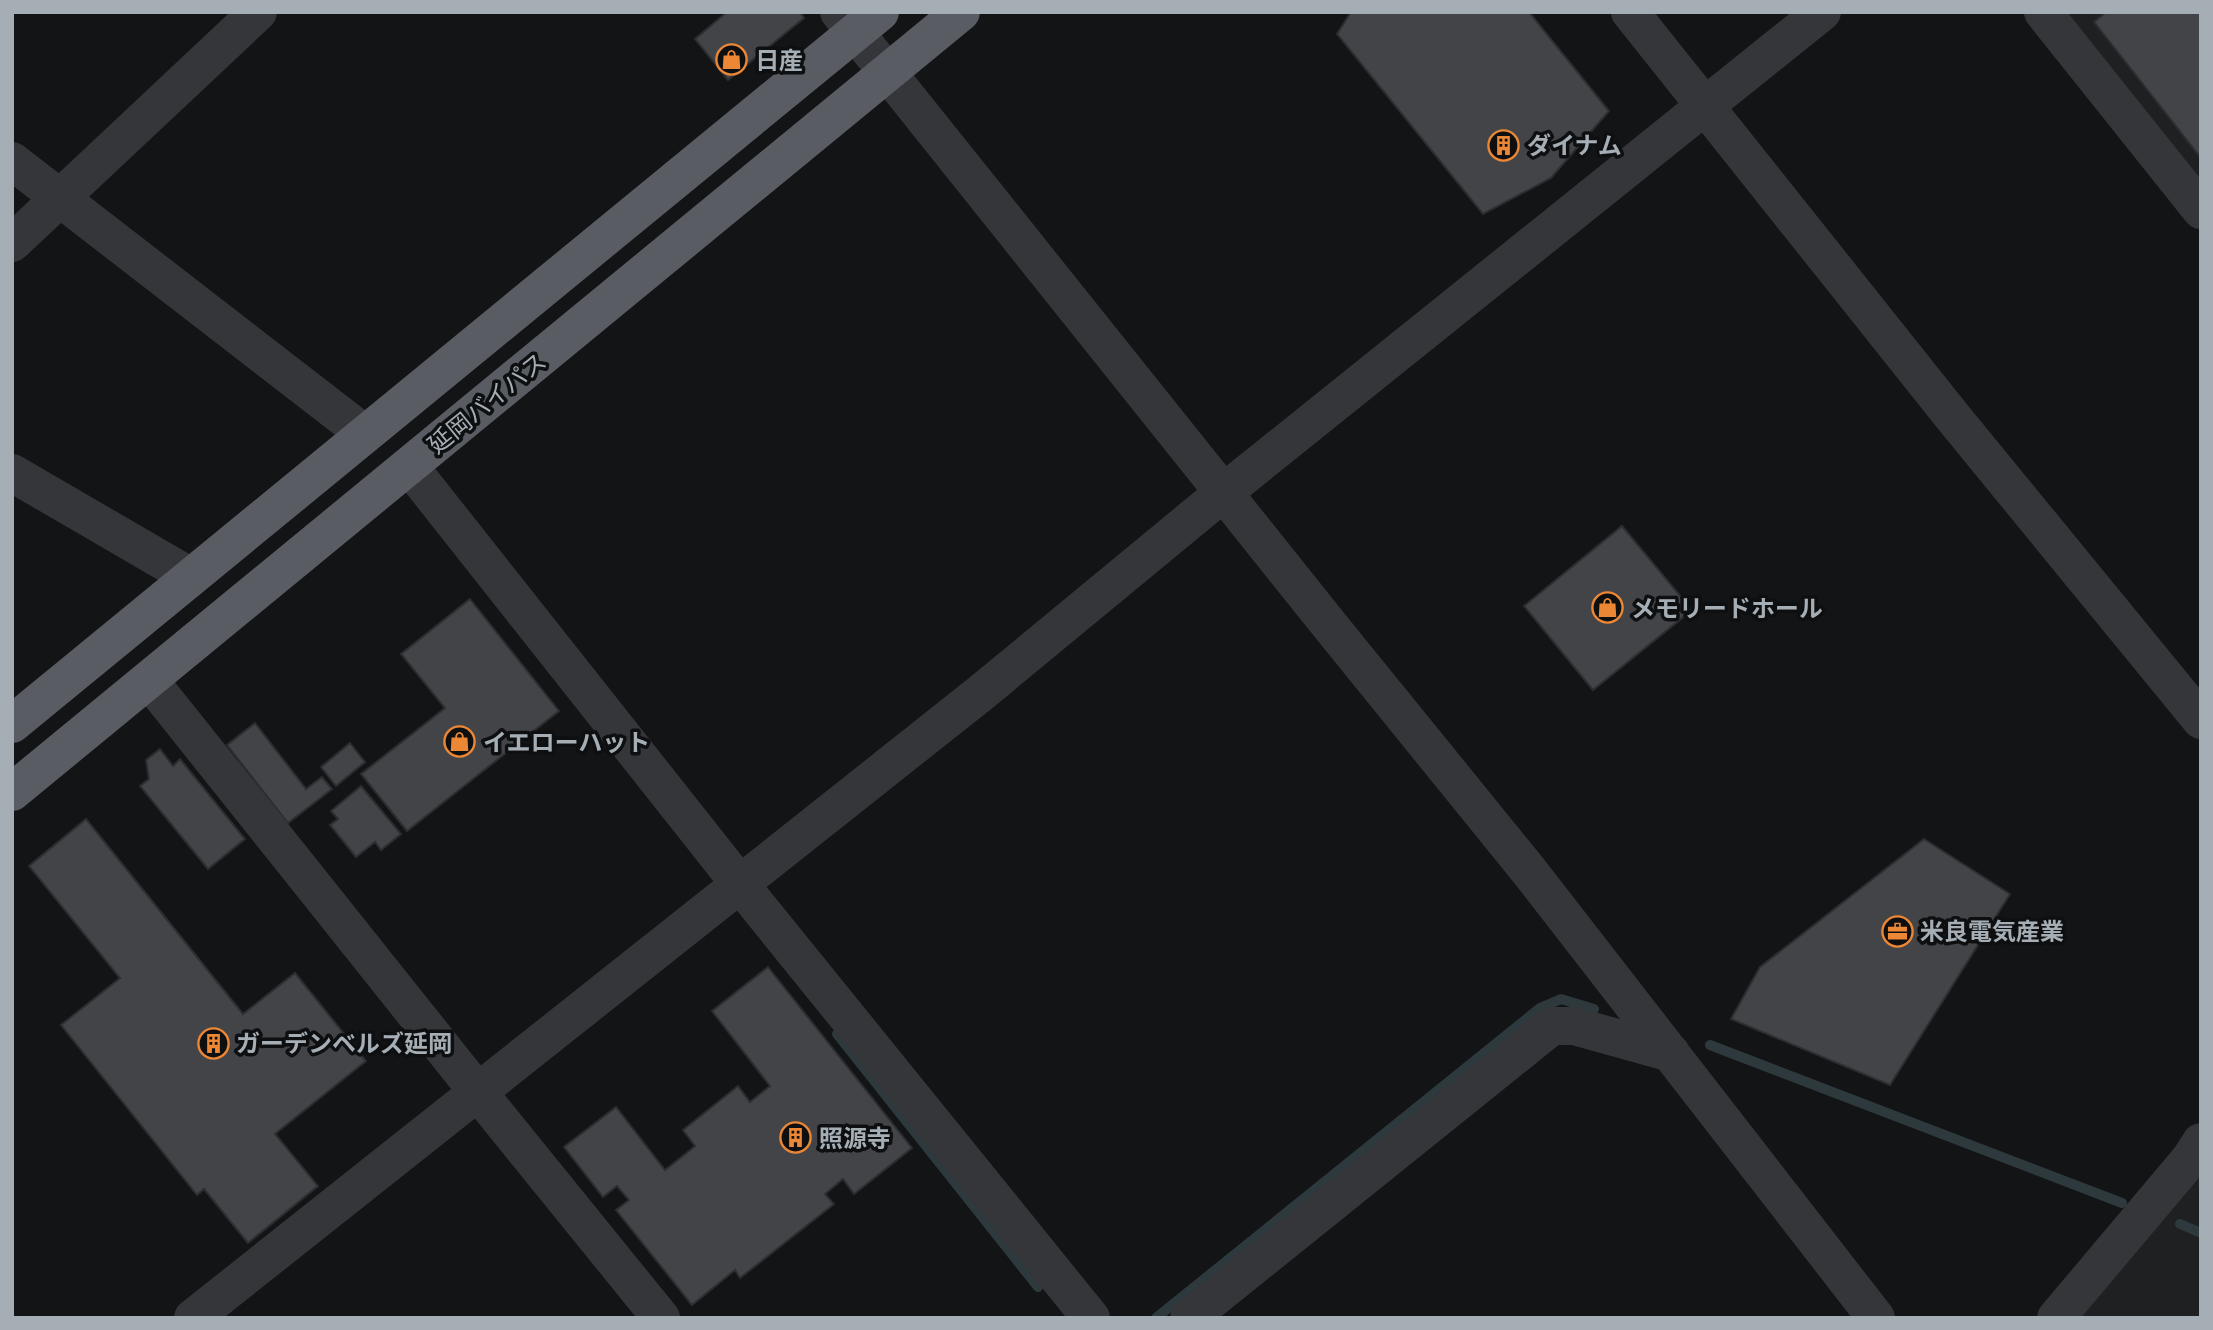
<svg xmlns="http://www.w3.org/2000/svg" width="2213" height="1330" font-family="Jost,'Noto Sans JP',sans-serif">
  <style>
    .built { fill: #1f2022 }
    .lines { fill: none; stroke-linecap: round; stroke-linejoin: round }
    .stream { stroke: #2d393d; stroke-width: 10 }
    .building { fill: #424448; stroke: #2d2e31; stroke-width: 2 }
    .minor { stroke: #34363a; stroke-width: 38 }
    .trunk { stroke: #595c62; stroke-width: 38 }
    .labels { text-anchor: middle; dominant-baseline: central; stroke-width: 7; stroke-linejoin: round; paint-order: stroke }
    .poi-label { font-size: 24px; font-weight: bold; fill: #a5adb5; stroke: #0e0f10; text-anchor: start }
    .street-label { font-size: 24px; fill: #a5adb5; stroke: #0e0f10 }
  </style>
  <rect width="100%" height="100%" fill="#131415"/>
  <path class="built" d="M2059,12H2201V187Z
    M2201,1162V1318H2073Z"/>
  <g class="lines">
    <path class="stream" d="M837,1034L1038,1287
      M1710,1045L2122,1203
      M2180,1224L2201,1233
      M1156,1318L1540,1008L1561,999L1594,1009"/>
  </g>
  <path class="building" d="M727,12H800L804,18L728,80L695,39Z
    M1351,12H1529L1609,111L1551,178L1483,214L1337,34Z
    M2106,12H2201V158L2094,22Z
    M1622,526L1692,610L1593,690L1524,606Z
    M470,599L559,711L407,831L361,774L445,708L401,654Z
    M255,723L306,789L322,777L332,789L288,823L227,745Z
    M350,743L365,762L336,786L321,767Z
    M160,749L173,766L180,759L245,839L208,869L140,786L149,779L146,760Z
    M361,786L401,834L381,850L375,842L356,857L330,825L338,819L331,811Z
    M86,819L243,1014L295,973L366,1061L275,1134L318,1186L248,1243L204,1189L197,1195L61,1025L120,978L29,866Z
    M1924,839L2010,894L1890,1085L1731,1019L1760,967Z
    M768,967L912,1148L854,1194L843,1179L825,1194L834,1204L740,1278L735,1270L692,1305L616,1210L629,1200L617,1186L603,1197L564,1147L616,1107L665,1170L695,1146L683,1130L738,1086L750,1102L770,1086L712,1011Z"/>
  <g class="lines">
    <path class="minor" d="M839,12L1331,627L1529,871L1876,1318
      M1630,12L1952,416L2201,720
      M2043,12L2201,210
      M12,161L365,434
      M12,243L258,12
      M409,466L739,883L1091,1318
      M12,473L191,577
      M149,680L477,1091L661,1318
      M193,1318L982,692L1223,493L1822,12
      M1189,1318L1552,1026H1574L1671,1053
      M2056,1318L2190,1159L2201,1142"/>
    <path class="trunk" d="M12,724L880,12
      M12,792L961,12"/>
  </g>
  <defs>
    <symbol id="shop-ring" viewBox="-11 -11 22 22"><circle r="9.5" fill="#0e0f10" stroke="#eb8735" stroke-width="1.5"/><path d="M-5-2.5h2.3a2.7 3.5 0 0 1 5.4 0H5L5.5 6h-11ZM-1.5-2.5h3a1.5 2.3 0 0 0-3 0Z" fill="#eb8735"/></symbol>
    <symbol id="building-ring" viewBox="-11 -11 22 22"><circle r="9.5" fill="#0e0f10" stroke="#eb8735" stroke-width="1.5"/><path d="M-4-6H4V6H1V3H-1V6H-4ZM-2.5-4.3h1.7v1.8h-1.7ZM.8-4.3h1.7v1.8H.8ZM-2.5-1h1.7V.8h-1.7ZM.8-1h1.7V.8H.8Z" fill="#eb8735"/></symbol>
    <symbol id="office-ring" viewBox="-11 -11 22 22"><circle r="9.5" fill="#0e0f10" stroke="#eb8735" stroke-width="1.5"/><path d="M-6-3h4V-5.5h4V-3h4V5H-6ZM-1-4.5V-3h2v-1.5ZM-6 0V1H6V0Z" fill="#eb8735"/></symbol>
  </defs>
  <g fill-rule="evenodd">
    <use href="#shop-ring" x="714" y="42" width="35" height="35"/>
    <use href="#building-ring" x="1486" y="128" width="35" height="35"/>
    <use href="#shop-ring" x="1590" y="590" width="35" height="35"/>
    <use href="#shop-ring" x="442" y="724" width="35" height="35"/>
    <use href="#office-ring" x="1880" y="914" width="35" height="35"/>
    <use href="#building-ring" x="196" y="1026" width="35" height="35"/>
    <use href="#building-ring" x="778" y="1120" width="35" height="35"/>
  </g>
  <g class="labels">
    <g class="poi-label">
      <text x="755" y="60">日産</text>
      <text x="1527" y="145">ダイナム</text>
      <text x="1631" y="608">メモリードホール</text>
      <text x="483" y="742">イエローハット</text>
      <text x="1920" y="931">米良電気産業</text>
      <text x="236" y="1043">ガーデンベルズ延岡</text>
      <text x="819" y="1138">照源寺</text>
    </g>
    <g class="street-label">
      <text transform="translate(487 403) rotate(-39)">延岡バイパス</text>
    </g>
  </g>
  <rect width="2213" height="1330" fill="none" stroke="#a5adb5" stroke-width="28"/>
</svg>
